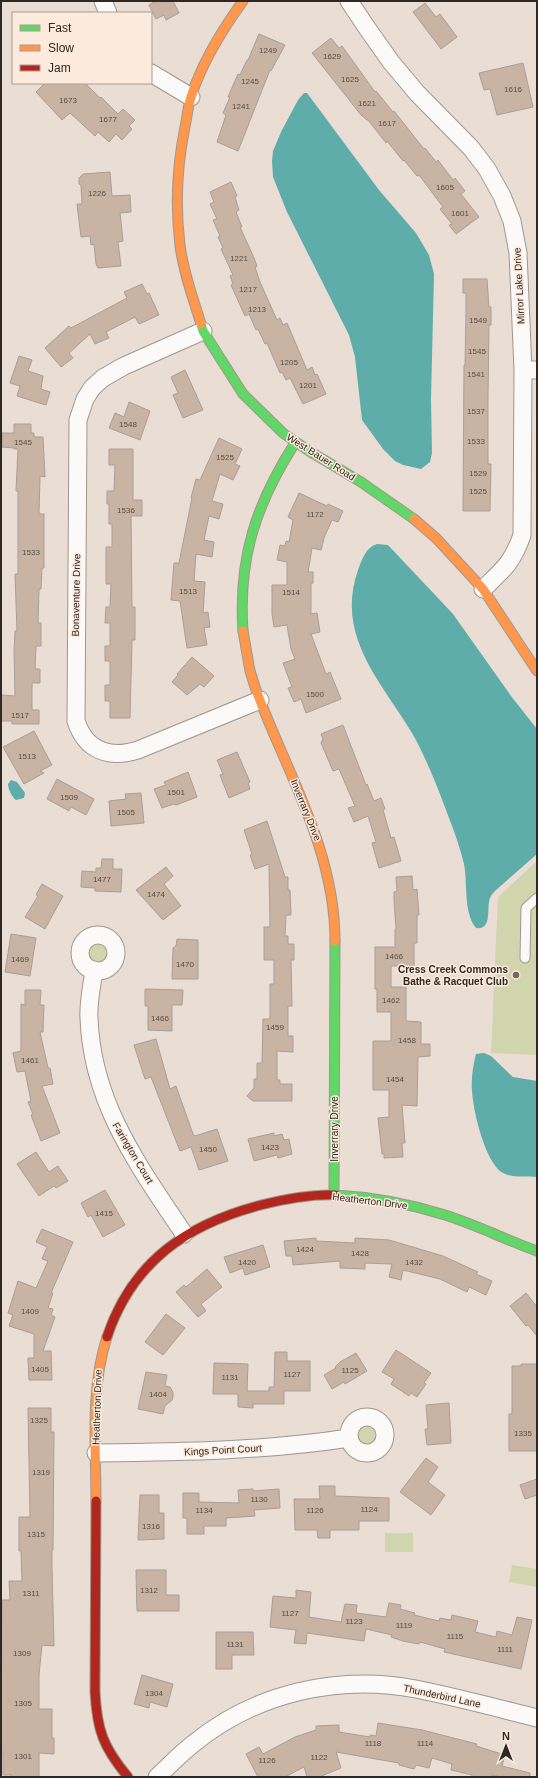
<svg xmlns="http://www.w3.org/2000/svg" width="538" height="1778" font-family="Helvetica,sans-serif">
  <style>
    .green { fill: #d1d5ae }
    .water { fill: #5eadab }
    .building { fill: #c9b4a4; stroke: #a89f98 }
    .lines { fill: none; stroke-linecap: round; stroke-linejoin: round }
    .lane-casing { stroke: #9f9790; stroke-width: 11 }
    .street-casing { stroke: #9f9790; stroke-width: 19 }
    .fast-casing { stroke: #9f9790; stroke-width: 11 }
    .slow-casing { stroke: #9f9790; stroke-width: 11 }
    .jam-casing { stroke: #9f9790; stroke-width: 11 }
    .lane { stroke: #fcfaf9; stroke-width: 9 }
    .street { stroke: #fcfaf9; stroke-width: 17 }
    .fast { stroke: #63d668; stroke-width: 9 }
    .slow { stroke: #ff974d; stroke-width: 9 }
    .jam { stroke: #b3261e; stroke-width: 9 }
    .poi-dot { fill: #716760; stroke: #fceadc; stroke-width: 1.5 }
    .labels { text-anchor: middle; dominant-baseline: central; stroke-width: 3; stroke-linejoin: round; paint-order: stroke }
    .number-label { font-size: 8px; fill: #564b42 }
    .street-label { font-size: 10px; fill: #302822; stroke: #fceadc }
    .poi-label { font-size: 10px; font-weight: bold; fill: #302822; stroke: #fceadc; text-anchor: end }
  </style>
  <rect width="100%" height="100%" fill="#e9ddd4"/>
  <path class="green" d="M537,861V1055L491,1053L498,897Z
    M88 952a10 10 0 1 1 20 0a10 10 0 1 1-20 0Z
    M357 1436a10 10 0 1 1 20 0a10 10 0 1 1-20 0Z
    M385,1533H413V1552H385Z
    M512,1565L537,1569V1587L509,1582Z"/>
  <path class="water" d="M304,93H307L379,190L416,233L429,255L434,274L431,399L432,453L430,462L421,469L403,465L395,461L383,449L362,420L355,357L349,335L287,212L273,177L272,161L273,151L281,132L298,100Z
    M377,544L388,545L453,614L511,696L537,729V854L496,890C494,892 491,895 490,898C486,908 493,930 476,928C463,912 468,884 464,864C460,848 455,833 449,818C439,791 429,765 416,740C385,685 334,639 358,570C362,560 365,548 377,544Z
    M11,780L17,782L25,793L24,798L16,800C12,797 8,789 8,784Z
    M484,1053L491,1056L513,1077L537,1081V1177C526,1176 513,1178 503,1173C485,1163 473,1110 472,1091C471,1079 473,1065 476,1054Z"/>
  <path class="building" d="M156,1H173L179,13L166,20L164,15L156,19L149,5Z
    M425,3L436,17L440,14L457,37L441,49L413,12Z
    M259,34L285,45L271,71L270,70L238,151L217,142L226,115L223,113L230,97H228L238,74L240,75L247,60H248Z
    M331,38L339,48L342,46L375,92L376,91L393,112L394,111L424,149L425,148L436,162L438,160L453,180L455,178L465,191L461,194L479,217L456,234L449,225L452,224L440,209L443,207L419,175L417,176L404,160L403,161L387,141L386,143L368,120H367L361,115L312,53Z
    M523,63L533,107L497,115L490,89L484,90L479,73Z
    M45,83H85L100,98L101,97L118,114L123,109L135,120L129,126L132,129L122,140L116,134L109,142L98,132L95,136L70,113L62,120L36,92Z
    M110,172L112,196L130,195L131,212L120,213L123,241L118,242L121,266L98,268L96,264L94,244L91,245L90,236L81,237L77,204H82L81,185L79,184V178L83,174Z
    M231,182L237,196L235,197L239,210L236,212L242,227H240L254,258L257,266L255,267L260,282L277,320L280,318L283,325L287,323L307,370L312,367L315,375L317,374L326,394L303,404L290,378L286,380L282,372L280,373L267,343L265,344L258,329L256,330L249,314L245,316L231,285L233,284L230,276L233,275L221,249L223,248L218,237L220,236L213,220L217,219L210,204L214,202L210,192Z
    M463,279H487L489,307H491V325H489L488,396V464H491L490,511H463L464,365H465L466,314V293H463Z
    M142,284L147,294L149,293L159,315L139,324L135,317L106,332L109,338L95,344L90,334L69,353L73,358L61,367L45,348L69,326L71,328L127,298L124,292Z
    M19,356L32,360L28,371L43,376L41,389L50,392L46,405L17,396L20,386L10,383Z
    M185,370L203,410L183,418L173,395L178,393L171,377Z
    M129,402L150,411L140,440L109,428L115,413L124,417Z
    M14,424H31V433H34V437H43L45,477L40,476L39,514H44V568H42L41,589H39L38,623H41V646H36L35,669H40V683H32V710H39V724H12V721H1V695L15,696L14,651L15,631H17L15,574H18V491H16L18,449H14V448L2,447V433H14Z
    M219,438L242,449L235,464L240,466L233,480L220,474L212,501L223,504L219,519L209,516L204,540L214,542L212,557L196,554L194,581L205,582L203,613L208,612L210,627L204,628L207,645L187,648L180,601L171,600L174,563H179L192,498H191L196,479L200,480Z
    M109,449H133V500H142V516H131L132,607H135V640H132L130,718H110V701H105V685H110V661H105V646H110V623H105L106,607H110L111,584H106V547H112V524H109V504H107V491H114L115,465H109Z
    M299,493L327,506L328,504L343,511L338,522L332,520L324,538L321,550L312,548L308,572H313V583L311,584V614L317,613L320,632L311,634L326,674L330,672L341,699L306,713L301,699L294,702L288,688L292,687L283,663L295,659L291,649L287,625L274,627L272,614V585H287V562L277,560L280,545L285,546L286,541L289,542L293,520L288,517Z
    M192,657L214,676L204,687L200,684L187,695L172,682L178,675L177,674Z
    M343,725L366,785L367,784L374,801L381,798L385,809L383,810L391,838L394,837L401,861L379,868L372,843L376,842L368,816L354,822L348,808L355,806L339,769L333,771L321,743L323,739L321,734Z
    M34,731L52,765L40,771L44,773L24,784L3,747Z
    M237,752L250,782L248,783L250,789L229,798L220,775L223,774L217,760Z
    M188,772L197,797L176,805L174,804L162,808L154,789L166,785L164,782Z
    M57,779L94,799L86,815L71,807L69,811L47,799Z
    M141,793L144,823L111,826L109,801L126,799L125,794Z
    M267,821L285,877H288V890H290L291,915H286L285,936H288V944H294V960H291L292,1006H288V1036H293V1052L277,1051V1080H280V1084H292V1101H253L247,1096L254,1088V1079H257V1063H262L263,1019H270V984H274V960H264V927H270L269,864L255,869L250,855L252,854L244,830Z
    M102,859H113V869H122L121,892L95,891V888L81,887L82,871L96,872V868H101Z
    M166,867L173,876L164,884L181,906L163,920L136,890Z
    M412,876L413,890L417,889L419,915H417V943H414V966H391V987H406V1021L421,1022V1044H430V1056L418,1057L417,1106L402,1105L405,1143H402L403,1157L384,1158V1154H382L378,1118L389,1117V1090H373V1041H391V1012H377V989H375V947H395V929H396L394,900V892L397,891L396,877Z
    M42,884L63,896L45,929L25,917L38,896L36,895Z
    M11,934L36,938L30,976L5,972Z
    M177,939L198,940V979H172L173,948L176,946Z
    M145,989L183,990L182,1005H172V1031L148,1030V1006H145Z
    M25,990H41L40,1005H44L43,1032H40L48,1068H50L53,1084L42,1086L60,1133L41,1141L31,1115L33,1114L28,1102L31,1101L25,1071L17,1072L13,1053L21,1051V1004L25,1005Z
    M156,1039L170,1089L176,1086L193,1134L195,1136L217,1129L228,1161L199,1170L191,1147L180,1151L151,1077L145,1079L134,1045Z
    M274,1133V1136L282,1134L284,1140L289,1139L292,1154L278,1158L277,1155L254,1161L248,1139Z
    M36,1152L49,1172L58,1166L68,1181L56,1188L54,1186L39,1196L17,1164Z
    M105,1190L125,1225L103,1237L91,1215L88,1217L81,1203Z
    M42,1229L73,1242L51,1293H53L48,1308L53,1309L51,1315L55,1317L43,1351H51L52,1380H29L28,1358H34V1334L9,1326L13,1315L8,1313L18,1281L36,1288L48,1261L42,1259L47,1247L36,1242Z
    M316,1238V1241L355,1243V1238L389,1240L443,1256L478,1272L476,1274L492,1281L486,1295L469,1287L467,1292L440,1279L403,1270L401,1280L389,1277L392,1264L365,1263V1269L340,1268V1261L293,1265L292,1256H286L284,1241Z
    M263,1245L270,1267L245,1275L243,1268L230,1273L224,1257Z
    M207,1269L222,1287L201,1304L206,1311L198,1317L176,1292L184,1285L186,1287Z
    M526,1293L537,1307V1336L528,1325L526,1326L510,1306Z
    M166,1314L185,1328L163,1355L145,1342Z
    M396,1350L431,1373L424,1383L426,1384L417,1397L411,1393L409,1396L391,1384L394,1379L382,1372Z
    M275,1352H287V1361H310V1391H284V1404H253V1408L238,1407V1394H213L214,1363L248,1364L247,1391H269V1387H274Z
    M356,1353L367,1371L345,1384L344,1382L332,1389L324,1375L336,1368L335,1367L340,1362Z
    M521,1364H537V1451H509V1414H512V1366H521Z
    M146,1372L167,1375L165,1386L170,1387L173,1392V1397L172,1400L165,1406L163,1414L138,1409Z
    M449,1403L451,1443L427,1445L425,1429H428L426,1405Z
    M28,1408H51V1432H54L53,1550H52V1568L54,1646L42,1645L39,1675V1709H52V1738H54V1754L39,1753V1777H11V1775H3V1752H1L2,1600H10L9,1581H22L21,1551H19V1517H30Z
    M426,1458L438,1467L428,1482L445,1495L431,1515L400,1492Z
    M537,1479V1495L525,1499L520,1485Z
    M319,1486H335V1496L389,1498V1521H359V1530H330V1538H318L317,1530H295L294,1499H320Z
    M253,1489V1491L279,1489L280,1508L254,1510L255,1516L226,1518V1526H204V1534H187V1518H183V1493H199V1502L239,1503L238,1490Z
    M140,1495H159V1513H164V1539L138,1540Z
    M136,1570H166V1595H179V1611H137Z
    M296,1590L311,1592L309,1617L341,1622L345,1604L357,1605L356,1613L386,1617L389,1603L401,1605L400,1609L415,1613L414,1615L439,1621L440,1618L451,1620L452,1615L478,1621L475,1632L496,1637L497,1631L512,1635L517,1617L532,1620L521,1669L444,1652L445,1649L420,1642L419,1644L403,1641L391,1637L392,1635L366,1629L364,1641L307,1633L306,1644L294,1643L296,1630L270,1627L273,1596L296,1598Z
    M216,1632H253L254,1655H232V1669H216Z
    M142,1675L173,1684L167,1707L150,1702L149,1708L134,1704Z
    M378,1723L422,1730L477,1744L476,1746L505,1755L502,1766L530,1773V1777H501L492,1775V1777H472V1775L451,1770L452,1764L432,1758L429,1768L416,1765L414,1769L399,1765V1763L336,1752L341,1768L319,1777H307L304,1767L285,1777H258L246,1754L259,1747L263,1754L295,1737L316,1730V1726L339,1725V1732L370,1737V1735L376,1736Z"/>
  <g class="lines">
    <defs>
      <path id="lane" d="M525,958L526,908L537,898"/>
      <path id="street" d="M103,1L108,13
        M349,1L367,28L391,62L417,93L471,148L487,169L502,196L512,221L518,253L523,370L522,535C513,562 503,570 483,589
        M151,73L191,97
        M203,331L124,366L103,378L92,388L85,399L78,420L76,721C86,751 109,759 138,750L260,700
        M523,370H537
        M80 953a18 18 0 1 1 36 0a18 18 0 1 1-36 0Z
        M94,970C92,986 88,1002 89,1018C92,1104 139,1166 184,1234
        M349 1435a18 18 0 1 1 36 0a18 18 0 1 1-36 0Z
        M96,1453C181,1452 265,1451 349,1438
        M157,1777C169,1766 180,1754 193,1744C255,1693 338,1674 416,1689C456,1697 497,1708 537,1718"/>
      <path id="fast" d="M201,324L203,331L243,394L283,433L309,451L361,482L414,519
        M243,631C238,558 256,504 295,443
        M334,1195L335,941
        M336,1195C373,1197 410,1204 445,1215C477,1225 506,1240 537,1251"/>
      <path id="slow" d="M201,324C193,298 183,271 180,245C175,204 177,166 185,127C187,117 188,106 191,97C202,62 222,30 243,1
        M414,519L436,538L483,589L537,671
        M243,631L250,671L256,690C287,773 335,850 335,941
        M96,1501C96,1447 90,1389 107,1337"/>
      <path id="jam" d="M107,1337C132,1262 187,1224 261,1205C285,1199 312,1194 336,1195
        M96,1501L95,1692C97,1730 103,1747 128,1777"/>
    </defs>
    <use href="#lane" class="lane-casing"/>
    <use href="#street" class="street-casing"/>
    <use href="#fast" class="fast-casing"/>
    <use href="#slow" class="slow-casing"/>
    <use href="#jam" class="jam-casing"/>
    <use href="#lane" class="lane"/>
    <use href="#street" class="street"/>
    <use href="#fast" class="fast"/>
    <use href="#slow" class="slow"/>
    <use href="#jam" class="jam"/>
  </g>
  <circle class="poi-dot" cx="516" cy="975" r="4"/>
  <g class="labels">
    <g class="number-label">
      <text x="268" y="50">1249</text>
      <text x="332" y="56">1629</text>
      <text x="350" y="79">1625</text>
      <text x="250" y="81">1245</text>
      <text x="513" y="89">1616</text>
      <text x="68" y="100">1673</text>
      <text x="367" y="103">1621</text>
      <text x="241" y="106">1241</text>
      <text x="108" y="119">1677</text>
      <text x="387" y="123">1617</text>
      <text x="445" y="187">1605</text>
      <text x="97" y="193">1226</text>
      <text x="460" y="213">1601</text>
      <text x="239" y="258">1221</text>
      <text x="248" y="289">1217</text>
      <text x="257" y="309">1213</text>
      <text x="478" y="320">1549</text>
      <text x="477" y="351">1545</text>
      <text x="289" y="362">1205</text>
      <text x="476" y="374">1541</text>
      <text x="308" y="385">1201</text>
      <text x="476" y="411">1537</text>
      <text x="128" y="424">1548</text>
      <text x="476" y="441">1533</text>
      <text x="23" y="442">1545</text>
      <text x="225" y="457">1525</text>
      <text x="478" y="473">1529</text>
      <text x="478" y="491">1525</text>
      <text x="126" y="510">1536</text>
      <text x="315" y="514">1172</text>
      <text x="31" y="552">1533</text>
      <text x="188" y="591">1513</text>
      <text x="291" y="592">1514</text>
      <text x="315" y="694">1500</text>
      <text x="20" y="715">1517</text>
      <text x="27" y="756">1513</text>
      <text x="176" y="792">1501</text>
      <text x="69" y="797">1509</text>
      <text x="126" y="812">1505</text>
      <text x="102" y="879">1477</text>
      <text x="156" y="894">1474</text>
      <text x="394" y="956">1466</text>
      <text x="20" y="959">1469</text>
      <text x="185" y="964">1470</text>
      <text x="391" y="1000">1462</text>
      <text x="160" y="1018">1466</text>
      <text x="275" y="1027">1459</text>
      <text x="407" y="1040">1458</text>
      <text x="30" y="1060">1461</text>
      <text x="395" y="1079">1454</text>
      <text x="270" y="1147">1423</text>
      <text x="208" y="1149">1450</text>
      <text x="104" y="1213">1415</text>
      <text x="305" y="1249">1424</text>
      <text x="360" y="1253">1428</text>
      <text x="247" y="1262">1420</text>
      <text x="414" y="1262">1432</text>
      <text x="30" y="1311">1409</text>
      <text x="40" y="1369">1405</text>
      <text x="350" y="1370">1125</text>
      <text x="292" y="1374">1127</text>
      <text x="230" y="1377">1131</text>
      <text x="158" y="1394">1404</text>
      <text x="39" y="1420">1325</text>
      <text x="523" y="1433">1335</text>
      <text x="41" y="1472">1319</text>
      <text x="259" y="1499">1130</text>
      <text x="369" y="1509">1124</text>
      <text x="204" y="1510">1134</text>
      <text x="315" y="1510">1126</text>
      <text x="151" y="1526">1316</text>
      <text x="36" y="1534">1315</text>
      <text x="149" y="1590">1312</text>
      <text x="31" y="1593">1311</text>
      <text x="290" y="1613">1127</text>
      <text x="354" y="1621">1123</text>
      <text x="404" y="1625">1119</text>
      <text x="455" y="1636">1115</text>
      <text x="235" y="1644">1131</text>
      <text x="505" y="1649">1111</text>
      <text x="22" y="1653">1309</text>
      <text x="154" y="1693">1304</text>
      <text x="23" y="1703">1305</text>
      <text x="373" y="1743">1118</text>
      <text x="425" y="1743">1114</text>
      <text x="23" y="1756">1301</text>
      <text x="319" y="1757">1122</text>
      <text x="267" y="1760">1126</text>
    </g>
    <g class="street-label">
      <text transform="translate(519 286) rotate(-93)">Mirror Lake Drive</text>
      <text transform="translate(321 457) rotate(32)">West Bauer Road</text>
      <text transform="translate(76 595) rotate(-89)">Bonaventure Drive</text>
      <text transform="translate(306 810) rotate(68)">Inverrary Drive</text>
      <text transform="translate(334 1129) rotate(-90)">Inverrary Drive</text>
      <text transform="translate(133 1153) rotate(59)">Farington Court</text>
      <text transform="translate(370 1201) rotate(7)">Heatherton Drive</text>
      <text transform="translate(97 1407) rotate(-88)">Heatherton Drive</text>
      <text transform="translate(223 1450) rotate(-3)">Kings Point Court</text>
      <text transform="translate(442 1696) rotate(12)">Thunderbird Lane</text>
    </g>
    <g class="poi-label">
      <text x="508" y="969">Cress Creek Commons<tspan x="508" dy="12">Bathe &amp; Racquet Club</tspan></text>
    </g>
  </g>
  <rect width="538" height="1778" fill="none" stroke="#302822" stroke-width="4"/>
  <rect x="12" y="12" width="140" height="72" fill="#fceadc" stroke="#aa9c92"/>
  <rect x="20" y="25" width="20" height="6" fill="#63d668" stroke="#aa9c92"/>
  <text x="48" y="32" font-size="12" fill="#302822">Fast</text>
  <rect x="20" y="45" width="20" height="6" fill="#ff974d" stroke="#aa9c92"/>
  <text x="48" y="52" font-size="12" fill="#302822">Slow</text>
  <rect x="20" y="65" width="20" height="6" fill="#b3261e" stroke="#aa9c92"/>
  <text x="48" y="72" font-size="12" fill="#302822">Jam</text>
  <g transform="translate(506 1746)" stroke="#fceadc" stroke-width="3" paint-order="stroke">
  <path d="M0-3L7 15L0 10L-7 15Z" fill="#302822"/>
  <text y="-6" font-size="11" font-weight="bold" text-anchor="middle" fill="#302822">N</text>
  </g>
</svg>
